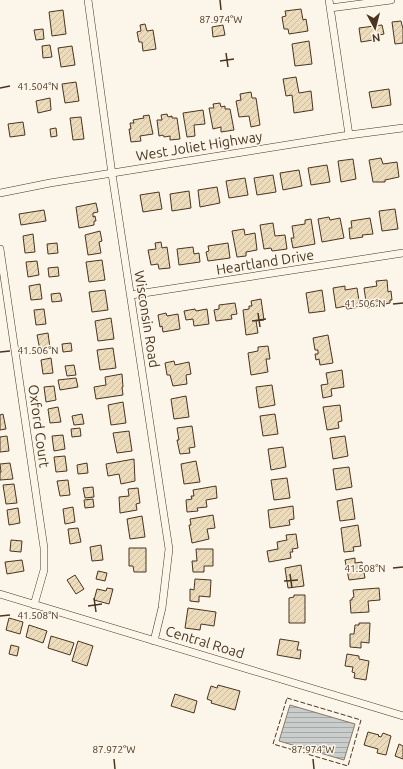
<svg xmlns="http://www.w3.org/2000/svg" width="403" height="769" font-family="Ubuntu,sans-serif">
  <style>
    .water { fill: url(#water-rules); stroke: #887966 }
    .building { fill: url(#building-hatch); stroke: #4a3520 }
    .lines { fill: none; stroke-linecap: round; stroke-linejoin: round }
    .street-casing { stroke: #4a3520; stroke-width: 8 }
    .street { stroke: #fbf6e9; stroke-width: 7 }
    .fence { stroke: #4a3520; stroke-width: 1; stroke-dasharray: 5 2; stroke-linecap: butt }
    .ticks { fill: none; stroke: #4a3520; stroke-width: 1.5 }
    .labels { text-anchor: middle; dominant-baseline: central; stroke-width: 3; stroke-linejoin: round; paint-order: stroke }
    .street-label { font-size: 14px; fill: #4a3520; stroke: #fbf6e9 }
    .ticks-label { font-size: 10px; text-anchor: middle; fill: #4a3520; stroke: #fbf6e9; stroke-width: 3; stroke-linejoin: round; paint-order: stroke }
  </style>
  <defs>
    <pattern id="water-rules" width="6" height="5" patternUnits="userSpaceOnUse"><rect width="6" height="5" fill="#c9cecd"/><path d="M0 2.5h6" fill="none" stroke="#a5a8a6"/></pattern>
    <pattern id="building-hatch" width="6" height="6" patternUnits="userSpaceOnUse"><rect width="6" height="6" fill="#ecdcbc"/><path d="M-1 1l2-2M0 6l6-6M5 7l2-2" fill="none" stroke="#ccbda1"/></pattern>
  </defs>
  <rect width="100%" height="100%" fill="#fbf6e9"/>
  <path class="water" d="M290,705L355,724L344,760L279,741Z"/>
  <path class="building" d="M301,9L303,20L306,19L308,31L289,34L288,29H284L282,17L286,16L285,11Z
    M63,10L66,34L52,36L49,12Z
    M401,21L403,29V43L395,44L392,22Z
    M145,24L147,31L153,30L156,49L143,51L142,42H139L137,32L141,31L140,25Z
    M223,25L225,35L213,37L212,27Z
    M382,25L384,34L379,35V39L361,42L359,28Z
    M43,29L44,39L36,40L34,30Z
    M309,41L312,64L295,66L292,44Z
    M50,45L52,57L43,58L42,46Z
    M72,46L75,65L61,67L58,48Z
    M296,77L299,93L311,91L313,110L294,113L292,95L286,96L283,79Z
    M76,82L79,101L65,103L62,84Z
    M389,89L391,105L372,108L369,92Z
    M251,92L252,98H256L260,125L251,127L249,116L239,117L236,101L241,100L240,94Z
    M50,98L51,110L38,113L36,101Z
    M220,103L221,107L225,106V109H230L234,130L221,132V127L213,129L209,108H214L213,104Z
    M203,110L205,124L194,125L195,136L187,137L183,113Z
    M167,114L168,117L172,116V118H177L180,139L170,140V136L164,137L163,135L159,136L157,120H162L161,115Z
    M149,115L153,134L140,136L141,141L131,142L129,129H131L130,123H134L133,120L144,118L143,116Z
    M81,117L84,139L73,140L70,118Z
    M23,122L25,135L10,137L8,124Z
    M56,128L57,136L51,137L50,129Z
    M381,158L383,164L397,162L399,177L385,180V182H373L369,160Z
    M353,159L356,179L341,182L338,161Z
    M327,165L330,182L311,185L308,168Z
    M299,170L302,186L283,190L280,173Z
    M273,175L276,192L257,195L254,178Z
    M245,178L248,195L229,198L226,181Z
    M217,187L220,203L200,207L198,190Z
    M189,191L191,208L172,211L170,194Z
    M159,192L162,209L143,212L140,195Z
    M96,203L98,212L93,213V217L95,216L96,221H94V225L79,228L76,207Z
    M395,209L398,229L382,231L379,211Z
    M44,210L46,221L21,225L19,214Z
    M329,217L330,220L340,218L344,238L322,242L318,219Z
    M370,218L373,234L362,235L363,237L350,239L349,228H352L351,221Z
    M311,219L315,244L293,248L291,238H294L292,226L305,224V220Z
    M273,223L275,236L285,235L287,249L272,251L271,248L264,249L260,225Z
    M244,229L245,235L255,233L257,250L246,252V256L237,257L232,231Z
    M100,231L102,241L99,242L101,253L88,255L85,235Z
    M33,234L35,252L25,253L23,236Z
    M161,242L162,248L167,247L170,268L159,269L158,264L151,265L148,250L156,249L155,243Z
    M57,243L58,253L48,254L47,244Z
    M228,243L230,258L208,261L206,252L209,251L208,246Z
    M193,247L194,254L199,253L200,262L179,265L177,249Z
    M102,260L105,280L89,282L86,262Z
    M37,261L39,275L28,277L26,262Z
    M58,267L59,276L49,277L48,268Z
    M387,280L388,292L391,291L392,300H390V303L367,308L364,288L377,286L376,281Z
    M40,284L42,299L31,300L29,286Z
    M345,286V290L357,288L360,307L347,309L346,306L336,308L333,288Z
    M105,290L108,310L92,312L89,292Z
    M322,290L325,311L309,313L306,293Z
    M60,293L62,301L52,302L51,294Z
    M261,299L264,320L256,321L258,333L246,335L243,310L249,309V306H252L251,301Z
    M235,303L237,314L231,315L232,319L216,321L214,310L219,309V305Z
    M44,309L46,324L36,325L34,310Z
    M195,309L196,311L207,309L209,324L194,326L193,319L186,320L184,311Z
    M166,313L167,316L178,314L180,329L163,332L162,326L160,327L158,315Z
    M111,318L114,339L98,341L95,321Z
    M48,333L50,348L40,350L37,335Z
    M328,335L333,363L320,365L319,359L316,360L315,354H318V350H315L313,338Z
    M71,343L72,351L63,352L62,344Z
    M268,346L270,359H266L268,372L251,375L248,353L258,351V347Z
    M113,348L116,368L100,370L97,350Z
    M51,358L53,373L43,374L41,360Z
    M174,361L175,365L189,362L191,374L186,375L187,384L173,386L170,375H167L165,363Z
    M74,365L76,375L67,376L65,366Z
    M342,370L344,387L331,389L332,396L323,398L321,385L328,384L326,373Z
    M122,374L123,387H122L123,395L96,399L94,387L106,385L105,377Z
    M76,378L78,387L60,390L58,380Z
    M272,385L275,405L259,408L256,387Z
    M54,386L56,400L46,402L44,387Z
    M186,396L189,417L174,419L171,399Z
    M123,402L126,423L111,425L108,405Z
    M340,405L342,421L338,422L339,428L327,430L323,407Z
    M58,407L61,422L50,423L48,409Z
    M3,414L6,429L0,430V415Z
    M82,414L84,424L74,425L72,416Z
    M275,414L278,434L263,436L260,416Z
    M192,426L195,447L189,448L190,453L180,454L177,440H179L177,428Z
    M80,428L81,436L72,437L71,429Z
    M129,431L132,451L117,453L113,433Z
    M63,435L65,449L54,451L52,436Z
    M7,436L9,451L0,452V437Z
    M345,436L348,456L333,459L330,438Z
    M283,447L286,467L271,470L268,449Z
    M65,456L67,471L56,472L54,457Z
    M134,459L135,481L121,484L119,474L108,476L106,464Z
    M196,461L200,482L184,484L181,464Z
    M10,463L13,479L0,480V472H1L0,464Z
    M87,463L88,473L78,474L77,465Z
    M349,467L352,487L336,490L333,469Z
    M287,478L290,498L274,500L271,480Z
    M68,480L70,495L60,496L57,481Z
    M14,484L17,503L6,504L3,485Z
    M216,486L217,498L206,500L207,507L197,508L198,511L187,512L186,500L192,499L191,496H194L193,490Z
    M93,487L94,497L85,498L83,488Z
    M138,488L140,503L136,504L137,510L120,513L119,497L129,496L128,489Z
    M352,498L355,519L340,521L337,501Z
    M93,499L94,507L85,508L84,500Z
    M293,506L294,519L289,520L290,525L270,528L268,510Z
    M73,507L75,522L65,524L63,509Z
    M18,508L20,523L9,525L7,510Z
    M213,515L215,528L207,529L209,539L192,543L189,525H191L190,519Z
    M142,516L145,537L130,539L127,519Z
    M358,525L361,546L353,547L354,551L344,552L341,528Z
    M78,528L81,542L70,544L68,529Z
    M296,534L298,548L292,549L293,552H290L291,558L269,562L267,551L278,549L277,542L287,540L286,535Z
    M11,540L22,541L21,552L10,551Z
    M101,545L103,560L92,561L90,547Z
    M129,548H146V572H134L133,566H129Z
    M196,549H213V566H204V572H193L192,561H197Z
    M355,558V563L362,562L365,578L349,580L345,560Z
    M22,560L24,571L7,574L5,562Z
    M301,565L304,586L288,588L285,568Z
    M98,571L107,573L105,581L96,579Z
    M75,575L84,589L76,594L67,580Z
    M195,579L211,580L210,597L199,596V602L190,601V589L194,590Z
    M107,588L113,589L109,604L94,600L97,589L106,591Z
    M379,588L380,600L368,601L369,612L351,613L350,600H352V598L354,597L353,590Z
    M294,595H305V623H289V598L294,597Z
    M188,608L216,612L214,626L201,624L200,630L185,628Z
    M9,618L23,622L20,634L6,630Z
    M359,623H370L369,643L361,642V648L350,647V634H354L355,625H359Z
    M29,625L47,631L43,643L26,637Z
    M51,636L74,643L70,655L48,648Z
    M280,639L299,642L297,650H301L300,659L277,655Z
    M78,641L93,646L87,666L72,661Z
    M11,645L19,647L17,656L9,654Z
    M347,654L359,656V659L369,661L366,680L354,678L355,673L352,672L353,667L345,666Z
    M218,685L240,691L235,710L211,703L212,701L207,699L211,686L217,688Z
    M175,694L197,701L194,713L171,706Z
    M368,732L379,735L378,736L381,737L383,733L391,736L386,755L377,753L378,749L364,745Z
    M399,744L403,746V759L395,756Z"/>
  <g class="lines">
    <defs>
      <path id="street" d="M88,0L112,174L169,549L162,608L154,641
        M329,0L349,135
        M330,8L391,0
        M0,193L50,183L349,135L403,128
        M0,249L44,548V570L34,605
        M131,295L403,253
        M0,594L403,716"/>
    </defs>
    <use href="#street" class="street-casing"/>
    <use href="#street" class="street"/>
    <path class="fence" d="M287,698L361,720L348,766L273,744Z"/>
  </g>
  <path class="ticks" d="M220,0L221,10M226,53L228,67M220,61L234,59M0,88L10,86M393,304L403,303M258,313L260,327M252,321L266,319M0,352L10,351M393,568L403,567M290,574L292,588M284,581L298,580M94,598L96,612M88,606L102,604M0,616L10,615M114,759L115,769M313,759L314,769"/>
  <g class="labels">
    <g class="street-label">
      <text transform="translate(199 146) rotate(-9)">West Joliet Highway</text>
      <text transform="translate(265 262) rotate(-9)">Heartland Drive</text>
      <text transform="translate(147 319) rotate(81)">Wisconsin Road</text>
      <text transform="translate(39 426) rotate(82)">Oxford Court</text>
      <text transform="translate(205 642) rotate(17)">Central Road</text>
    </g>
  </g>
  <g class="ticks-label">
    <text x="221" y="23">87.974°W</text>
    <text x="38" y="90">41.504°N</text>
    <text x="365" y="307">41.506°N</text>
    <text x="38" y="354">41.506°N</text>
    <text x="365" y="572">41.508°N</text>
    <text x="38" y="619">41.508°N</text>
    <text x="114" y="753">87.972°W</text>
    <text x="313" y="753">87.974°W</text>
  </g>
  <g transform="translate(375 28) rotate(173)" stroke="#fbf6e9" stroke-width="3" paint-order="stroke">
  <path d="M0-3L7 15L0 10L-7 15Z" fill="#4a3520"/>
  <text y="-6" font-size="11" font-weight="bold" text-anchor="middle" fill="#4a3520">N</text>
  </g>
</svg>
